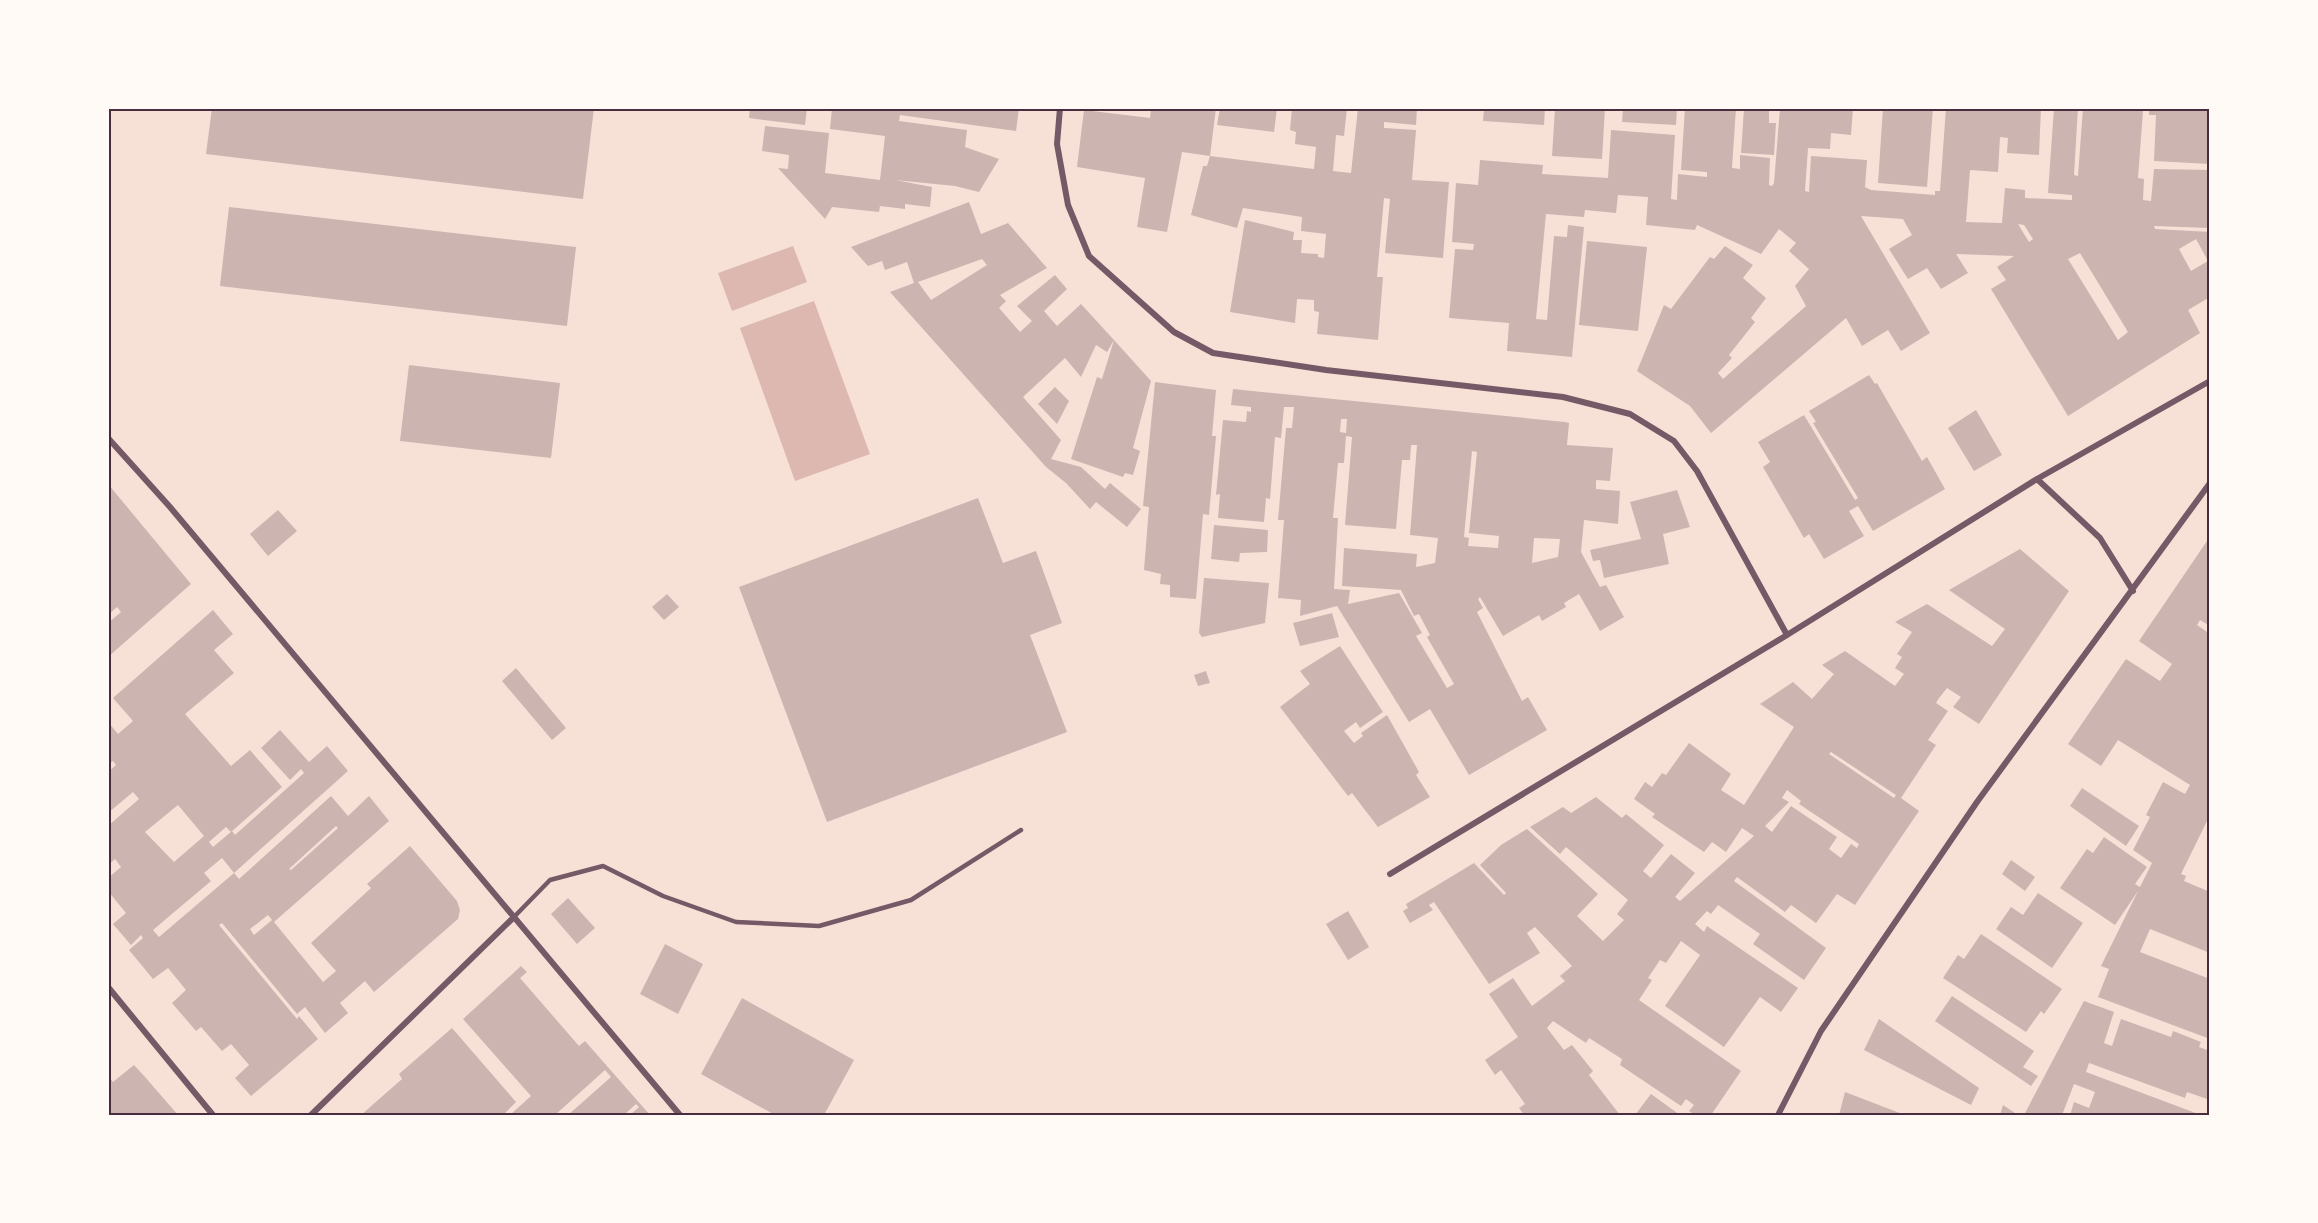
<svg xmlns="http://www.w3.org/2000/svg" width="2318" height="1223" font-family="'Zilla Slab',serif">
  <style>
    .water { fill: #dcb8b0 }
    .building { fill: #ccb4b1; fill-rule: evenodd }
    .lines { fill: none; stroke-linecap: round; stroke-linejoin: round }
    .service { stroke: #755966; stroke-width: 4.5 }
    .minor { stroke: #755966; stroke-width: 6 }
    .neatline { fill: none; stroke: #4a2c40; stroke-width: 2 }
  </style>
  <rect width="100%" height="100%" fill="#f7e1d7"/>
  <path class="water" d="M793,246L807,282L732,311L718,273Z
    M814,301L870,454L795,481L740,328Z"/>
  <path class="building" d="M212,108H594L583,199L206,154Z
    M750,108H807L805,125L749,118Z
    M832,108H1019L1016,131L900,115L899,121L967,130L965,147L999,159L979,192L955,186L895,180L932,187L930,207L905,204V209L880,206L879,212L832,207L825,219L778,168L788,169L789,155L762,151L765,126L829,133L825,173L880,180L885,136L830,129Z
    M1151,108H1216L1210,156L1314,169L1316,147L1295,144L1296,132L1290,130L1292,108H1347L1344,136L1336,135L1333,171L1351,173L1358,108H1417L1416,125L1384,122V128L1416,130L1412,180L1449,182L1443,258L1385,253L1390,199L1384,198L1377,277H1383L1378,340L1317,334L1319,312L1314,311V300L1297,299L1295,323L1230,312L1245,220L1294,232L1293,240H1302L1301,253L1318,254V257L1324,258L1326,234L1301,231L1302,217L1243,208L1237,228L1191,215L1203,166H1207L1210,156L1182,152L1167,232L1137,227L1145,178L1077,167L1084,110L1150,118Z
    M1220,108H1277L1274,132L1217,125Z
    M1484,108H1545L1544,125L1483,121Z
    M1555,108H1605L1602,159L1552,156Z
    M1623,108H1677L1676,125L1622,122Z
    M1685,108H1736L1732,168L1740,169V155L1770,158L1769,185L1772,186L1774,183L1780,108H1853L1851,135L1831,133L1830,149L1808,148L1805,191L1809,192L1811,156L1867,160L1865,187L1871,190L1935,195V191H1940L1946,108H2041L2039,155L2007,153L2008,138L2000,137L1998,172L1970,170L1966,222L2002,223L2005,188L2025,190V198L2072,200V195L2048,193L2054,108H2078L2074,175L2078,176L2083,108H2139L2143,111L2138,178L2144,179L2143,200L2151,201L2154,169L2210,170V228L2154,226L2155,229L2210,232V297L2188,310L2200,333L2068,416L1991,289L2006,280L1997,267L2014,256L1956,254L1968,273L1941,289L1927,268L1908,279L1889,249L1912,235L1903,219L1861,216L1930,333L1901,351L1888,330L1862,346L1846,318L1711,433L1690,406L1637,371L1664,305L1671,309L1710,257L1714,259L1725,246L1753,265L1743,278L1766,298L1751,318L1755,322L1729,355L1732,358L1718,373L1723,379L1806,306L1795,286L1809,269L1789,251L1796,243L1779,229L1761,254L1697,225L1695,230L1646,225L1648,197L1618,195L1616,213L1585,210L1584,217L1546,214L1536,319L1547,320L1554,236L1567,237L1568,225L1584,227L1572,357L1507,351L1509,323L1449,318L1455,249L1473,250L1474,244L1452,242L1456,183L1478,185L1480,160L1543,165L1542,174L1608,178L1611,130L1675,135L1671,199L1677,200L1678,174L1707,177V172L1681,170ZM2018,224L2024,225L2033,239L2029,242ZM2196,239L2208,261L2191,271L2179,249ZM2080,253L2128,332L2118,340L2068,259Z
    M1744,108H1769V123H1776L1774,155L1741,153Z
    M1883,108H1933L1927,187L1878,183Z
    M2149,108H2210V164L2154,161L2156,115H2149Z
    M969,202L981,234L1008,223L1047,268L1000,295L1006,301L999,308L1020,332L1032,321L1017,306L1055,275L1067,289L1044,311L1057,326L1081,304L1114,340L1107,352L1096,345L1081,377L1065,358L1023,397L1061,440L1051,459L1081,467L1105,489L1110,483L1141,509L1127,527L1096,502L1090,509L1066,483L1046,467L890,292L914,283L907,262L885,270L882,261L868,266L851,247ZM982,259L987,265L931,300L918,282Z
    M229,207L576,247L567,326L220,286Z
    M1587,241L1647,247L1638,331L1579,325Z
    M1114,340L1151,381L1133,448L1140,451L1133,475L1125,473L1123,477L1071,459L1097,377L1102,379Z
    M409,365L560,383L551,458L400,441Z
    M1869,375L1875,384L1877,383L1922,461L1927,457L1945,489L1873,531L1858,506L1849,511L1864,536L1824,559L1809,534L1804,538L1763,467L1770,462L1758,442L1804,415L1855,500L1858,498L1813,423L1816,422L1809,411Z
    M1155,382L1216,390L1212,436H1216L1209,515L1203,514L1196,599L1170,597V585L1160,584L1161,574L1144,570L1149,507L1143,506Z
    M1055,387L1069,401L1057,424L1038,404Z
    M1233,389L1565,422L1569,423L1567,445L1613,448L1610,481L1596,480V489L1620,491L1618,524L1584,520L1581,552L1600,587L1606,585L1624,617L1600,631L1579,594L1564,603L1566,607L1542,621L1539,615L1503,636L1480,597L1478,599L1483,608L1477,612L1522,701L1528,697L1547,730L1469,775L1430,709L1409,722L1337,606L1300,616L1301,600L1278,598L1284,520H1278L1286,428H1292L1294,407H1284L1281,438L1275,437L1270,499L1266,498L1264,522L1218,518L1220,494L1216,495L1223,420L1246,422L1247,411L1251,412V407L1231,405ZM1341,419H1347L1346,433L1340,432ZM1346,436L1352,437L1345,525L1396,529L1402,460H1410L1411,445H1417L1410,535L1438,538L1435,563L1416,567L1417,554L1344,548L1342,586L1401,590L1414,616L1419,614L1430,635L1427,637L1454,684L1447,688L1416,636L1422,633L1399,593L1348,604L1350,590L1334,589L1338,518H1333L1338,463H1344ZM1472,451L1477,452L1469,533L1499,536L1498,548L1468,546L1469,538L1464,537ZM1534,538L1560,539L1558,557L1532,563Z
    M1976,410L2002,455L1974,471L1948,428Z
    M108,484L191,584L108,657V623L121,612L117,607L108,615Z
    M1677,490L1690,527L1663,534L1669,564L1604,578L1600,560L1593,561L1590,550L1641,539L1630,502Z
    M978,498L1003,563L1036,551L1062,623L1030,635L1067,732L827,822L739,587Z
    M278,510L297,531L268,556L250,534Z
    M1214,525L1268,530L1267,552L1240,553L1239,562L1211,559Z
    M2207,541L2210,542V626L2200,620L2197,625L2210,634V815L2181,874L2186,876L2184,881L2210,892V953L2150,929L2140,952L2210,979V1039L2098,997L2109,969L2101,966L2138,891L2115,925L2060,888L2087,849L2093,853L2104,837L2147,867L2135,884L2140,887L2152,863L2133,850L2150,817L2146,815L2163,782L2185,794L2190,785L2118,740L2101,766L2068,744L2126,659L2160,681L2172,664L2139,641Z
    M2020,549L2069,591L1979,724L1953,707L1961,697L1947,688L1939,698L1936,703L1948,711L1928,740L1936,745L1901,798L1919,811L1855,905L1837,894L1816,923L1791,905L1785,912L1737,877L1734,881L1826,948L1804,980L1753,944L1760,934L1718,905L1711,914L1707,911L1695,924L1704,932L1707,926L1798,988L1781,1012L1760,997L1724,1047L1665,1006L1700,955L1681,941L1666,963L1660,960L1648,978L1652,980L1639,1000L1741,1071L1711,1115H1695L1689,1111L1694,1105L1686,1099L1681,1106L1620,1065L1622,1059L1589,1038L1586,1043L1553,1021L1547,1028L1564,1050L1572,1045L1593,1071L1589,1075L1620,1115H1524L1519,1108L1525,1104L1501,1070L1495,1075L1485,1060L1518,1037L1489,994L1513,978L1532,1006L1565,981L1560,976L1572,966L1535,927L1527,933L1540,953L1489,984L1434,902L1429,905L1433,910L1410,923L1403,911L1408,908L1406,904L1474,863L1504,895L1506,893L1480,865L1501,845L1527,829L1598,894L1577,916L1603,941L1624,920L1617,914L1628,900L1566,847L1560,854L1530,827L1563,807L1571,813L1596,797L1622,818L1626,814L1664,845L1643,871L1651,878L1671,854L1695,873L1675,897L1680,901L1754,836L1742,828L1726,852L1712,842L1704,852L1652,817L1655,814L1634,799L1645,782L1652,787L1662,773L1666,775L1689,743L1731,774L1721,790L1744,805L1794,727L1760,704L1793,682L1812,699L1834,674L1822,665L1845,651L1895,686L1904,674L1895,668L1902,657L1897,654L1912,632L1895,622L1927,604L1992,646L2005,629L1949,590ZM1831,752L1896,795L1894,798L1829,754ZM1787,790L1801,801L1799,804L1859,844L1857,848L1851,844L1841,858L1829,849L1837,837L1791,806L1772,832L1765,826L1789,802L1782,798Z
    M1204,578L1269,583L1265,623L1202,637L1199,633Z
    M667,594L679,607L664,620L652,607Z
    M213,610L233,634L214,650L234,673L185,714L231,766L250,750L282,787L231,832L226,827L209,842L213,847L232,831L235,835L304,773L301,769L290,780L261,748L280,730L309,762L327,746L348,771L234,873L222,858L204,873L211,881L153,930L159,937L234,873L239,879L331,796L348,816L369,796L389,821L274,922L323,982L336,971L311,943L371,888L367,884L410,846L457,901L460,910L458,919L374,992L365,981L340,1003L348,1013L325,1033L305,1007L297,1014L222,923L219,925L297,1019L299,1016L318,1039L251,1096L235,1078L249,1065L231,1044L222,1051L201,1027L196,1031L172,1003L186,990L168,968L153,979L129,950L143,938L141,935L131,945L113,924L126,913L108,891V878L121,867L115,859L108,865V826L139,799L133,792L108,813V772L116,765L113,761L108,765V722L118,734L133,721L113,698ZM178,805L204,836L174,862L145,832ZM336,826L338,828L291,870L289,869ZM268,915L272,920L254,935L250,929Z
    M1332,613L1339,637L1300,646L1293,623Z
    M1340,646L1383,712L1360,728L1356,722L1344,731L1354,743L1363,736L1361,733L1387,715L1419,772L1416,775L1430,797L1378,827L1352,793L1348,796L1280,707L1310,684L1300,671Z
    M516,668L566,728L552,740L502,681Z
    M1206,671L1210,683L1198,686L1194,675Z
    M2082,788L2139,826L2126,846L2070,806Z
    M2011,860L2035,877L2025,891L2002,874Z
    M2038,893L2083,923L2052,968L1996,929L2011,907L2023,915Z
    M568,898L595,928L577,944L551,914Z
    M1348,911L1369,947L1348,960L1326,924Z
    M1981,934L2062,989L2044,1014L2041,1011L2026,1032L1943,978L1958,955L1964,959Z
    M665,944L703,964L678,1014L640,994Z
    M521,966L527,972L520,978L579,1046L585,1041L650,1115H630L639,1107L636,1104L624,1115H568L611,1077L605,1070L555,1115H510L531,1096L463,1019Z
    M1952,996L2034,1051L2023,1067L2038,1076L2031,1086L1935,1021Z
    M742,998L854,1060L824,1115H775L701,1074Z
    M2084,1001L2114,1012L2104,1043L2112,1046L2121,1019L2171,1037L2173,1031L2201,1042L2199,1047L2210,1051V1100L2187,1092L2185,1098L2089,1063L2086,1072L2201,1115H2127L2121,1113L2120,1115H2070L2074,1102L2089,1108L2095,1092L2074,1084L2062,1115H2024Z
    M1879,1019L1979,1088L1971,1105L1864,1050Z
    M452,1028L516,1102L503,1115H361L402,1079L399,1074Z
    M134,1065L145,1077L178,1115H108V1076L113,1082Z
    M1845,1092L1905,1115H1839Z
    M1651,1094L1680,1115H1635Z
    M2003,1105L2018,1115H2000Z"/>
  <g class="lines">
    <path class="service" d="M513,918L550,880L603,866L663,896L736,922L819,926L911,900L1021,830"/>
    <path class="minor" d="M1060,108L1057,144L1068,205L1089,256L1174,332L1213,353L1326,370L1563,397L1630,414L1674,441L1697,471L1787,635
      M108,438L170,507L680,1115
      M2037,479L2100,538L2133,591
      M1390,874L1787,635L2037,479L2210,381
      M108,987L213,1115
      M311,1115L513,918
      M1778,1115L1821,1031L1977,802L2210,483"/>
  </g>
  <rect width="2318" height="1223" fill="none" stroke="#fffaf5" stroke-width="219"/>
  <rect x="110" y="110" width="2098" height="1004" class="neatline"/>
</svg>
